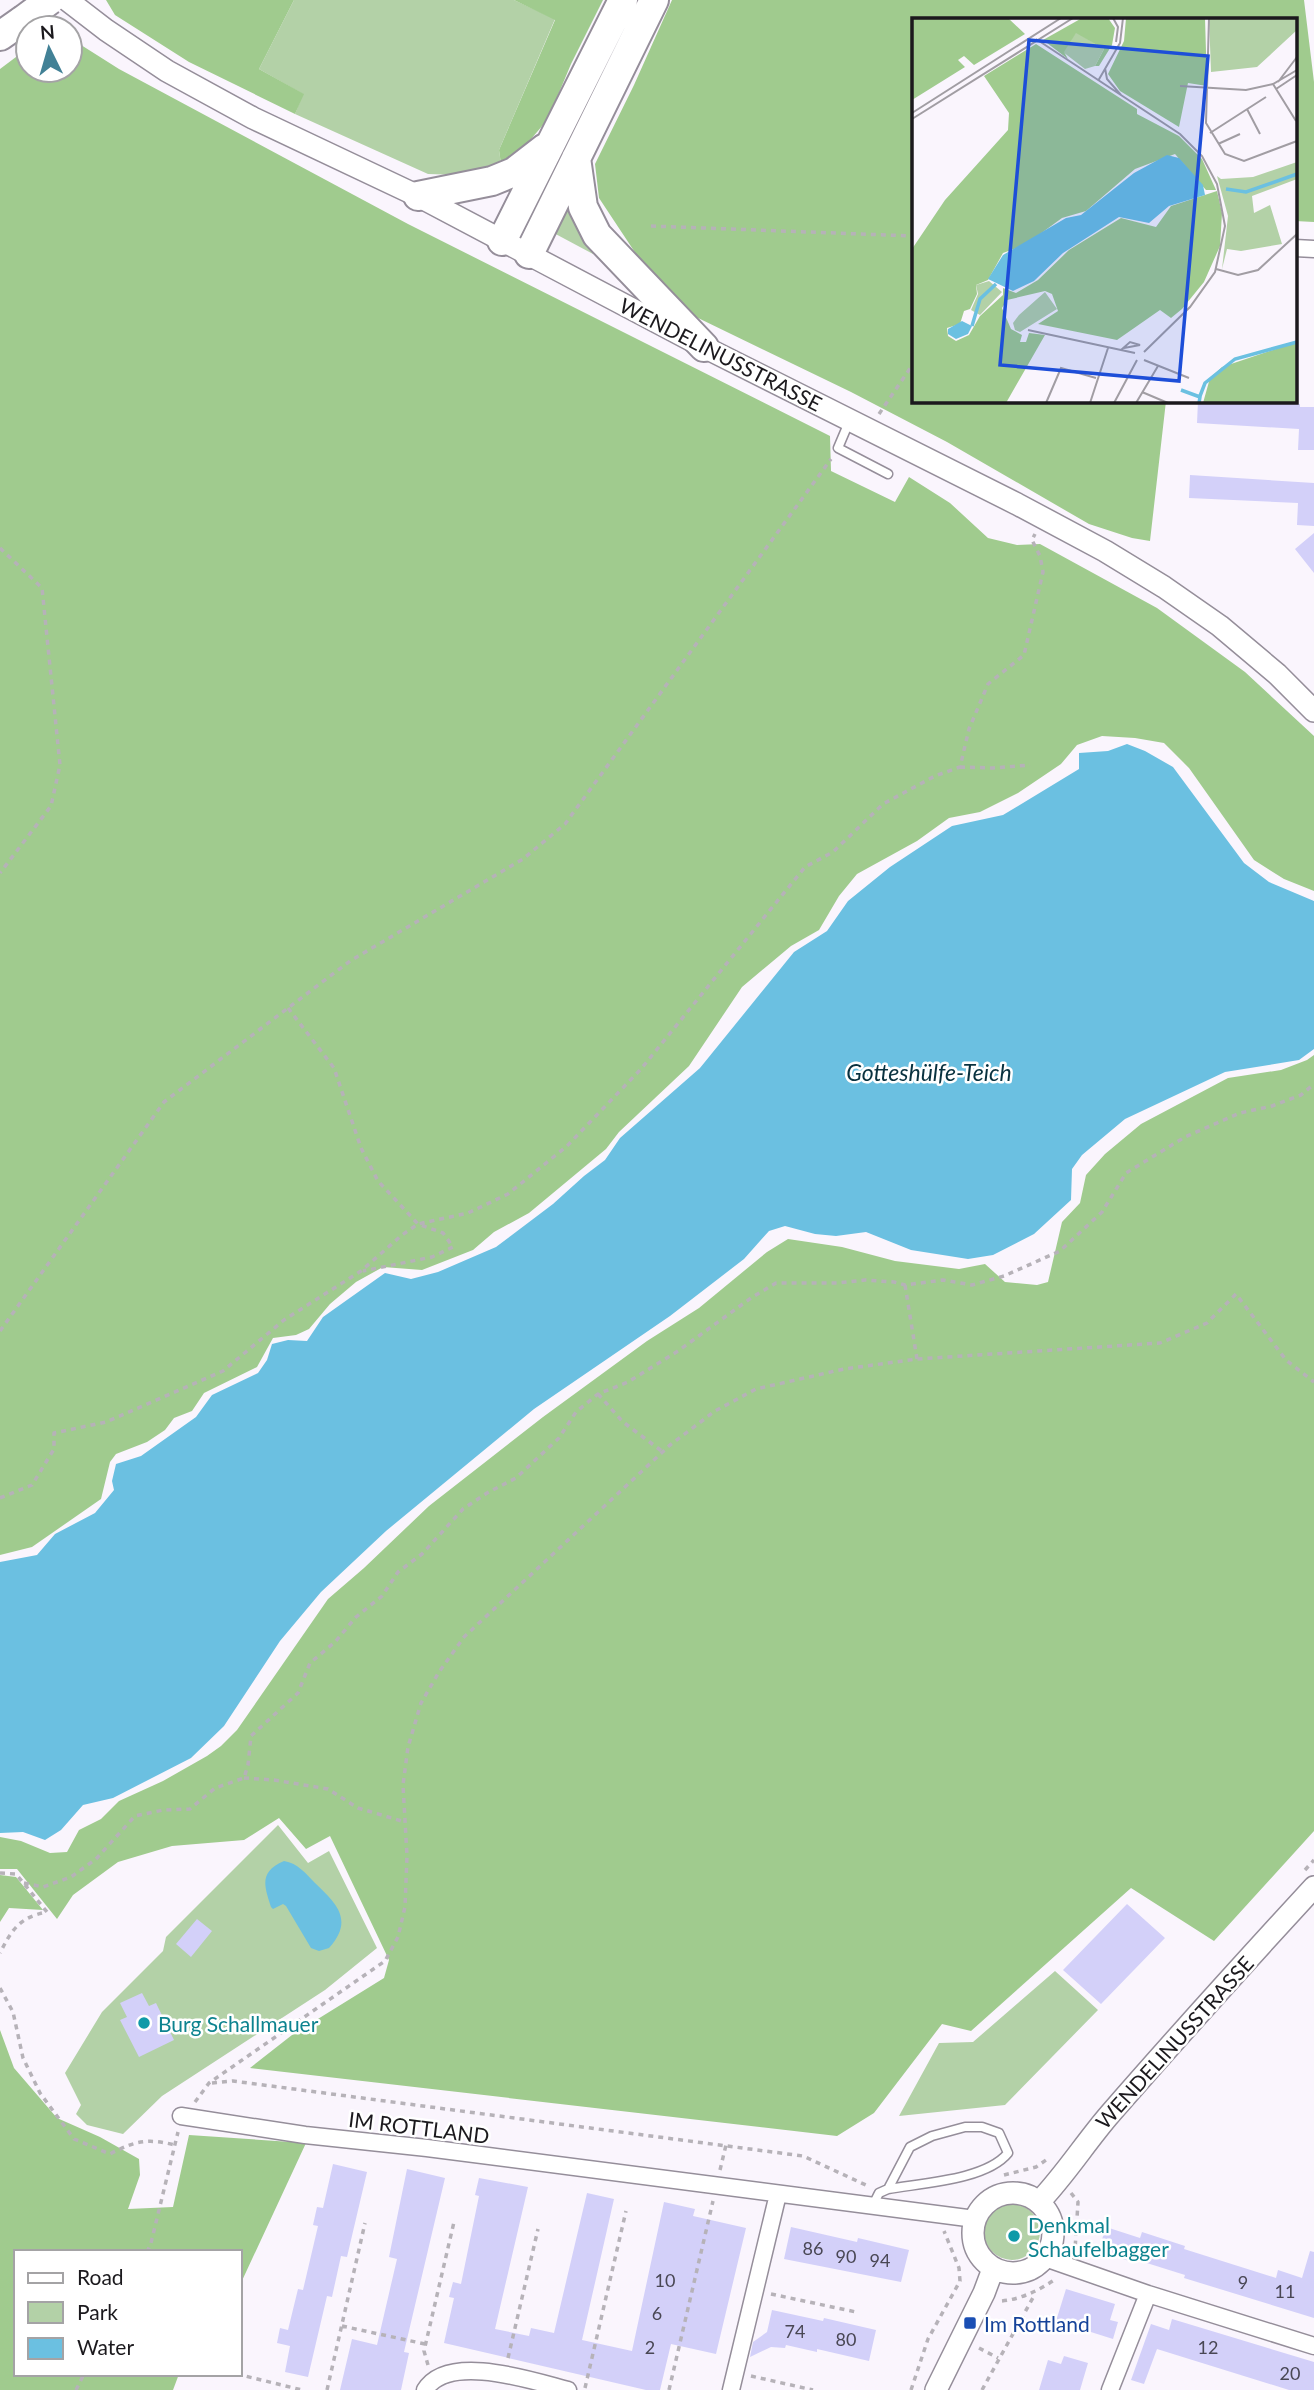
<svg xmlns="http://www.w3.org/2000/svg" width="1314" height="2390" font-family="Lato,sans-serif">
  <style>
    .green { fill: #b3d1a7 }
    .forest { fill: #a0cb8e }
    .water { fill: #6bc0e1 }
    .building { fill: #d3d0f9 }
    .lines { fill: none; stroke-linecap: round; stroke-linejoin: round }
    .service-casing { stroke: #958e9a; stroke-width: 11 }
    .minor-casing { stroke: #958e9a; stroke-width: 19 }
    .secondary-casing { stroke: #958e9a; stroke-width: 24 }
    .motorway-casing { stroke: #958e9a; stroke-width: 32 }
    .path { stroke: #b6b2b8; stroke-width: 3.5; stroke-dasharray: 5 5; stroke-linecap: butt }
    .service { stroke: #fff; stroke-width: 8 }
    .minor { stroke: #fff; stroke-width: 16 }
    .secondary { stroke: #fff; stroke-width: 21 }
    .motorway { stroke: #fff; stroke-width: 28 }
    .motorway-bridge-casing { stroke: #958e9a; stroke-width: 32; stroke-linecap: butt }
    .motorway-bridge { stroke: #fff; stroke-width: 28 }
    .culture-dot { fill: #0f9aa8; stroke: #fff; stroke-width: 2.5 }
    .transit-dot { fill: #1a4fb4; stroke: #fff; stroke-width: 2.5 }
    .labels { text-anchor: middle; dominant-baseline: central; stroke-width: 5; stroke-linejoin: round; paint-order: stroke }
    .number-label { font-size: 18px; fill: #494754 }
    .street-label { font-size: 21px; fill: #1b191d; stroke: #fff }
    .culture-label { font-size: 21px; fill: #0d838f; stroke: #fff; text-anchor: start }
    .transit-label { font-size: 21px; fill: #164399; stroke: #fff; text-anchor: start }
    .water-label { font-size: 23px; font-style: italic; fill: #08313f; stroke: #fff }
    .inset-river { fill: none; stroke: #6bc0e1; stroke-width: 3.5 }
    .inset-road { fill: none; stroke: #a19da3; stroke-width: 2 }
    .view { fill: #1d4ed8; fill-opacity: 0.15; stroke: #1d4ed8; stroke-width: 3.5 }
    .inset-edge { fill: none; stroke: #1b191d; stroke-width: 3.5 }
  </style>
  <rect width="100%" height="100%" fill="#faf5fd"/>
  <path class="green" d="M294,0H514L555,19L499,150L501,164L461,175L428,174L295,114L303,94L259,69Z
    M568,198L573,220L594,252L593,254L550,231Z
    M278,1825L308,1863L329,1851L377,1948L325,1990L162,2096L123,2134L87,2125L76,2114L81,2105L65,2073L102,2012L163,1951L166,1937Z
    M1055,1971L1098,2010L1005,2105L899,2116L939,2043L973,2042Z
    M984 2232a28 28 0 1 1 56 0a28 28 0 1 1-56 0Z"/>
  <path class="forest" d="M106,0H294L259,69L304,94L295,114L189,62L115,15Z
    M514,0H603L571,64L548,119L526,145L501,164L499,150L555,20Z
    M672,0H1304L1314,82V222L1295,221V19H913V401H1166L1150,541L1132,538L1089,524L947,442L851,392L696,317L644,266L599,198L595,164L634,85Z
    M70,38L119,69L408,224L830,436L831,471L895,502L909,477L950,503L988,538L1017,545L1040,544L1157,608L1245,672L1314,736V891L1284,879L1254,860L1189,768L1164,743L1135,738L1102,736L1077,745L1061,764L1018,793L980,812L949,818L917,841L857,874L839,896L819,930L791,946L742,987L689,1066L619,1132L606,1149L529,1213L494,1232L473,1250L422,1270L383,1267L356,1282L330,1304L309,1329L296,1335L273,1338L257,1367L204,1393L192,1411L174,1418L165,1430L147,1442L116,1454L110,1462L101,1499L32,1547L0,1555V69L28,48V70H70Z
    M1314,1055V1831L1214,1941L1131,1888L971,2031L942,2024L874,2113L837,2136L250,2068L292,2035L384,1978L389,1960L330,1836L306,1849L279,1818L244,1840L172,1846L118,1862L73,1895L57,1919L17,1869H0V1837L21,1841L50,1853L67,1852L79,1830L101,1819L119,1801L163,1781L207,1756L221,1746L237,1730L328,1599L364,1568L429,1506L543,1417L647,1341L699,1308L767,1252L788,1239L842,1247L895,1261L959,1269L985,1264L1005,1282L1037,1285L1048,1282L1062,1222L1080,1203L1086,1175L1105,1154L1141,1124L1228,1078L1281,1070L1307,1060Z
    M0,1875L16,1877L43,1910L9,1908L0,1922Z
    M0,2030L14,2068L57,2118L100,2137L139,2159L140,2175L128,2209L173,2207L189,2135L306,2143L240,2285V2252H16V2374H179L173,2390H0Z"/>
  <path class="water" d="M1127,744L1145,751L1173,767L1244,863L1269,882L1314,901V1049L1299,1060L1225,1072L1125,1119L1082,1155L1072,1169L1071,1200L1034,1234L993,1255L968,1259L911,1250L866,1232L836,1236L815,1234L785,1226L769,1231L744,1259L670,1316L534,1409L386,1531L321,1592L280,1641L224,1726L191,1758L113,1798L83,1805L61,1830L45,1840L23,1832L0,1833V1562L37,1555L55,1534L95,1513L114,1490L112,1481L116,1464L141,1456L196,1417L212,1395L258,1373L267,1360L272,1344L288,1340L307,1341L323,1317L385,1273L411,1279L438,1272L496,1247L553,1204L584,1176L605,1160L620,1138L700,1068L794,952L827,931L848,901L890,867L952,826L1003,815L1079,769V753L1108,751Z
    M284,1861C298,1863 306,1874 315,1883C337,1904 354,1920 329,1948L319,1951L311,1948L286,1906L283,1904L273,1909L271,1907C264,1885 259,1872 284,1861Z"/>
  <path class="building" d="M1198,401L1300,404V407H1314V450H1298L1299,429L1197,423Z
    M1190,475L1314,483V526L1297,525L1298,503L1189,498Z
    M1314,533V573L1295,549Z
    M1127,1904L1165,1938L1101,2004L1063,1970Z
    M197,1919L212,1931L191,1957L176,1944Z
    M142,1993L149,2006L156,2003L174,2040L139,2057L120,2020L127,2017L120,2003Z
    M333,2164L367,2172L347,2257L341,2256L332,2297L327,2296L308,2377L285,2372L290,2346L277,2343L280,2328L288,2330L298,2289L303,2290L318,2226L313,2225L317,2207L323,2208Z
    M407,2169L445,2178L404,2352L409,2353L401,2390H340L352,2339L377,2345L397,2259L389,2257Z
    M479,2178L528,2187L495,2329L529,2336L531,2328L554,2333L587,2193L614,2199L582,2340L632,2351L664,2202L695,2209L693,2216L746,2228L716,2354L671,2344L660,2390H646L444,2343L454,2298L449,2297L453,2282L461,2284L479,2196L475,2195Z
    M791,2227L857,2242L858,2238L909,2250L901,2282L784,2259Z
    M1106,2227L1140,2238L1142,2232L1185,2246L1184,2249L1276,2278L1278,2270L1302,2278L1310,2251L1314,2252V2318L1184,2278L1185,2275L1134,2259L1133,2262L1098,2252Z
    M1066,2289L1115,2304L1110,2320L1118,2322L1113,2339L1056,2321Z
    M772,2310L823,2321L824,2318L876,2330L869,2361L817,2349V2352L786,2345L785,2348L771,2347L750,2357L753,2342L767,2332Z
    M1172,2319L1314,2362V2390H1289L1157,2349L1144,2384L1131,2380L1151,2324L1169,2330Z
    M1064,2356L1088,2363L1080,2390H1039L1048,2360L1061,2364Z"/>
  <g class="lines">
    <defs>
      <path id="service" d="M849,422L838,448L888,474
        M873,2205L879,2193L888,2189L910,2147L932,2136L965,2127H982L999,2133L1008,2153C986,2180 922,2183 888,2189"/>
      <path id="minor" d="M1295,248L1314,249
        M181,2116L305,2135L427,2148L975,2219
        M1045,2258L1148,2294L1314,2346
        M425,2390C448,2352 533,2381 568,2390
        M731,2390L778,2194
        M1110,2390L1148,2294"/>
      <path id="secondary" d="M67,0L106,30L167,71L253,118L418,196L704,347L1017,504L1105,551L1164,587L1220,626L1277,674L1314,711
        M973 2233a40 40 0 1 1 80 0a40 40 0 1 1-80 0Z
        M1039,2202C1065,2175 1085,2143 1110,2114C1177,2037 1245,1962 1314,1887
        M936,2390L984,2293L993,2269"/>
      <path id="motorway" d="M0,36L23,20
        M576,158L583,207L597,235L704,347
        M418,196L492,181L514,172L545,148
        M502,241L623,0
        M529,254L654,0"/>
    </defs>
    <use href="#service" class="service-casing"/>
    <use href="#minor" class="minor-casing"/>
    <use href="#secondary" class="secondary-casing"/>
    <use href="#motorway" class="motorway-casing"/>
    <path class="path" d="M651,226L913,236
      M879,414L913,364
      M0,548L42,588L60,765L51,806L0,873
      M960,767L993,768L1030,765
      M288,1008L334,1068L361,1148L378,1181L418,1224L443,1233L453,1247L432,1257L363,1271
      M905,1285L917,1359
      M0,1331L164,1102L350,961L523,859L565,824L831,459
      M598,1394L623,1422L663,1452
      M0,1498L32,1485L54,1449V1433L106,1422L223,1371L284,1320L361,1271L402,1235L418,1224L468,1213L508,1194L567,1146L641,1069L805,867L833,852L883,804L935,776L960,767L969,729L988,684L1024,655L1043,572L1040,556L1032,540L1035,534
      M244,1778L274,1780L328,1789L358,1808L405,1822
      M1305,1870L1314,1860
      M0,1873L16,1874L47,1912C20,1917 12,1929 0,1953
      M24,1883L43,1887L71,1877L96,1859L135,1816L163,1810L190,1809L215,1788L244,1778L248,1765L251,1736L298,1693L310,1663L335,1642L356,1617L382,1596L398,1572L422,1554L463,1509L487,1493L516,1478L559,1438L576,1412L598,1394L628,1382L678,1351L751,1298L776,1283H838L865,1280L894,1282L905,1285L943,1280L972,1285L1004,1276L1060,1251L1102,1212L1126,1173L1185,1137L1240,1113L1272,1106L1301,1095L1314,1084
      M0,1988L13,2012L23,2058L40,2093L74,2139L110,2154C135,2141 147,2138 175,2145
      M212,2083L233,2081L803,2156L868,2186
      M195,2102L209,2083L385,1961L398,1937L405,1907L407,1856L403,1785L408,1747L421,1703L439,1672L464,1637L670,1445L715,1411L756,1389L844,1369L917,1359L1160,1343L1207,1323L1236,1294L1286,1360L1314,1382
      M720,2170L726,2145
      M1004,2175L1036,2167L1049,2158
      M1071,2193L1078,2202L1075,2250
      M147,2252L151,2243L178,2132
      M771,2294L856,2312
      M1002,2301C1022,2299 1039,2290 1056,2279
      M342,2326L425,2344
      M979,2348L998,2358
      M508,2358L538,2229
      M428,2365L424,2351L454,2222
      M237,2374L302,2390
      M751,2376L813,2390
      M585,2388L626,2211
      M76,2390L84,2374
      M327,2390L365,2223
      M669,2390L713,2201
      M911,2390L928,2339L960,2281L959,2268L944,2231
      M982,2390L1035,2294"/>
    <use href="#service" class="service"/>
    <use href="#minor" class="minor"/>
    <use href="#secondary" class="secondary"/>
    <use href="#motorway" class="motorway"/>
    <defs>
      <path id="motorway-bridge" d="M23,20L50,0"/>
    </defs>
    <use href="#motorway-bridge" class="motorway-bridge-casing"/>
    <use href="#motorway-bridge" class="motorway-bridge"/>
  </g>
  <g class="culture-dot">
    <circle cx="144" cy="2023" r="7"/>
    <circle cx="1014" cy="2236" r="7"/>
  </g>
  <rect class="transit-dot" x="963" y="2316" width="14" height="14" rx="3.5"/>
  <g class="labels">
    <g class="number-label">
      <text x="813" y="2248">86</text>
      <text x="846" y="2256">90</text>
      <text x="880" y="2260">94</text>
      <text x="665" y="2280">10</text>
      <text x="1243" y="2282">9</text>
      <text x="1285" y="2291">11</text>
      <text x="657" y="2313">6</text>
      <text x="795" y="2331">74</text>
      <text x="846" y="2339">80</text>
      <text x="650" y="2347">2</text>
      <text x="1208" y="2347">12</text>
      <text x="1290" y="2373">20</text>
    </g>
    <g class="street-label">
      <text transform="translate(721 354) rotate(27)">WENDELINUSSTRASSE</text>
      <text transform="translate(1174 2042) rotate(-48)">WENDELINUSSTRASSE</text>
      <text transform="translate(419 2127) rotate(7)">IM ROTTLAND</text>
    </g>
    <g class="culture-label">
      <text x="158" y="2023">Burg Schallmauer</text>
      <text x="1028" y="2224">Denkmal<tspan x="1028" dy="24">Schaufelbagger</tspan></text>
    </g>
    <g class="transit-label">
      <text x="984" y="2323">Im Rottland</text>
    </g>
    <g class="water-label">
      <text x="929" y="1072">Gotteshülfe-Teich</text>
    </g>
  </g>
  <g transform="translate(912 18)">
    <rect width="385" height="385" fill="#faf5fd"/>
    <path d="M297,0H385V12L345,49L299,54ZM164,14L192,31L183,48L173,51L151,34ZM385,144V161L340,178L342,195L358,187L370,226L329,233L315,231L310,251L316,198L305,158L309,161L341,159ZM77,263L90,274L68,297L59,292L66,276L64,267ZM133,274L145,291L108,314L103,312L101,305L107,297Z" fill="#b3d1a7"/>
    <path d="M0,0H96L113,16L62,47L52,38L46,42L53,49L0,82ZM170,0H196L203,10L200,27L187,48H183L192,31L164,15L152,34L156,41L131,22ZM214,0H293L295,68L276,65L267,109L208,73L196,56L212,23ZM124,26L225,91V96L267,118L290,141L304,172H294L263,136L223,151L174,193L150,200L113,227L91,235L76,262L64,267L65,276L58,291L52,293L48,306L35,310L36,318L44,323L57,317L68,298L91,277V270L104,275L126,262L157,232L209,200L244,209L259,188L305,173L310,195L308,228L292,264L270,291L259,300L248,292L205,322L126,306L146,293L140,276L133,273L95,282L90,290L99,311L110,317L108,324H114L117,315L133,317L94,385H0V231L33,182L96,112L97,95L72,58ZM385,324V385H291L298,360L310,349Z" fill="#a0cb8e"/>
    <path d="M255,137L267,140L291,167L293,177L257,188L237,205L207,199L151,235L122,263L101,273L76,261L91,237L154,200L169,197L222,155ZM50,303L60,308L56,316L44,321L36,316V311Z" fill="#6bc0e1"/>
    <path class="inset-river" d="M314,171L334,174L385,156M60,308L68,281L84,266M269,372L288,379L287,385M288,378L293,365L323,341L385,324"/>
    <path class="inset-road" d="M201,0L206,9L204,24M297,0L294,105L313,136L332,143L385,123M124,21L268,116L290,138L305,166L313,208L303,254L278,289L232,334M193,50L195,61L209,77M186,63L208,25L211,0M366,64L385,39M361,66L384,103M268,68L334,72L361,66L385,52M364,71L385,57M335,91L348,116M0,95L149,0M0,101L161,0M298,115L354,79M306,126L328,116M304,251L326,257L346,252L385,216M116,312L223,335M209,332L218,324L228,327L212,330M232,342L277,360M230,374L256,385M134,385L149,350L184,360M178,385L196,330M202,385L225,342M224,385L246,348"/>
    <path class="view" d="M117,22L296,38L267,363L88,347Z"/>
    <rect width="385" height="385" class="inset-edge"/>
  </g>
  <rect x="14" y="2250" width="228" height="126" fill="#ffffff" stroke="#a4a3a5" stroke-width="2"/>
  <rect x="28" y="2273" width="35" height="10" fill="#ffffff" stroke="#a4a3a5" stroke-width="2"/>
  <text x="77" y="2285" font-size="21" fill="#1b191d">Road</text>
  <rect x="28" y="2302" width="35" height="21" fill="#b3d1a7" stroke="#a4a3a5" stroke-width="2"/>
  <text x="77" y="2320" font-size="21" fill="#1b191d">Park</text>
  <rect x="28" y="2338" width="35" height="21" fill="#6bc0e1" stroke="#a4a3a5" stroke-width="2"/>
  <text x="77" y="2355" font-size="21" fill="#1b191d">Water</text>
  <g transform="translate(49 49) rotate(355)"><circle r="33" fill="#ffffff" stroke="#a4a3a5" stroke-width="2"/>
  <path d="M0-5L12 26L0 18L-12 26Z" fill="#428196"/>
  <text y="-10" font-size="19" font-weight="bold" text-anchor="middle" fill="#1b191d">N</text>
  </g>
</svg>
